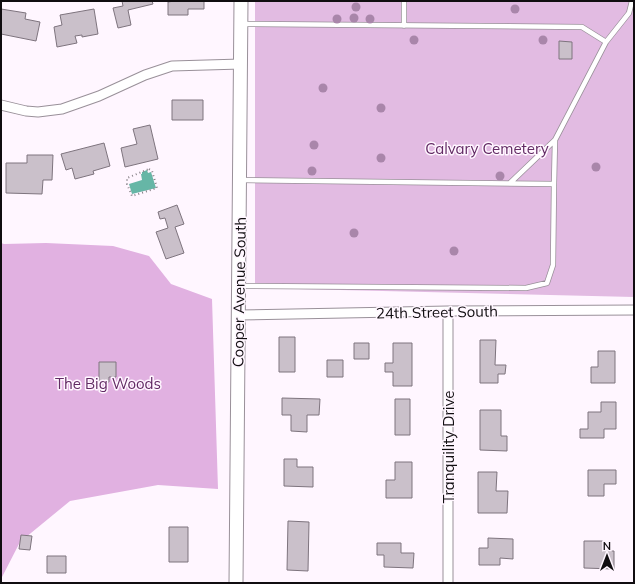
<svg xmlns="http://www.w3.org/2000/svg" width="635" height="584" font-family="Mulish,sans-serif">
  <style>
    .green { fill: #e2bbe2 }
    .forest { fill: #e1b1e1 }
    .water { fill: #66b6a6 }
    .building { fill: #cac0ca; stroke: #7e747e }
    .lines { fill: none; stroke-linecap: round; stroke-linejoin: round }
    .lane-casing { stroke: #999099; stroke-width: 6 }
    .street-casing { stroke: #999099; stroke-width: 11 }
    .secondary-casing { stroke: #999099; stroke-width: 15 }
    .path { stroke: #878187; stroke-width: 2; stroke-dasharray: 1 3; stroke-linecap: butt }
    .lane { stroke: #fff; stroke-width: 4.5 }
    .street { stroke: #fff; stroke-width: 9 }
    .secondary { stroke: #fff; stroke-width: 13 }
    .tree { fill: #a986aa }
    .labels { text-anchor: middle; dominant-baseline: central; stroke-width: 3; stroke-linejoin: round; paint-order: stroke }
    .park-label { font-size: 15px; fill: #622a64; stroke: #fff6ff }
    .street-label { font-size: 15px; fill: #100d10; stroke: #fff6ff }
  </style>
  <rect width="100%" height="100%" fill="#fff6ff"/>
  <path class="green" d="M255,1H634V297L255,288Z"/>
  <path class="forest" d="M1,243L4,244L46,243L113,246L149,256L171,284L212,299L218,489L158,485L70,501L20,542L1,579Z"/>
  <path class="water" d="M147,170L148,173L151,172L156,188L132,194L129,184L142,180L141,174H142V172Z"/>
  <path class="building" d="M122,1H152L153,4L128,10L131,25L118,28L113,8L123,6Z
    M174,1H204V9H188V15H168V2Z
    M1,9L26,13L25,19L40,22L36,41L1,34Z
    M94,9L98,34L82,37V35L75,36L77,43L57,47L54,27L62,25L60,15Z
    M559,41L572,42V59H559Z
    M172,100H203V120H172Z
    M150,125L158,159L125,167L121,148L137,144L133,129Z
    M104,143L110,166L93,171L94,174L75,179L72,168L66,170L61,154Z
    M27,155H53L52,180H43L42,194L6,193V163H27Z
    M177,205L184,224L175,227L184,253L166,259L156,232L168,228L165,218L160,219L158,212Z
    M279,337H295V372H279Z
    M480,340H496L495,365H506L505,374H498V383H480Z
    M354,343H369V359H354Z
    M393,343H412V386H393V372H385V363H393Z
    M598,351H615V383H591V367H598Z
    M327,360H343V377H327Z
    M99,362H116V377H109V382H99Z
    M282,398L320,399L319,415H307V432L291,431V415H282Z
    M395,399H410V435H395Z
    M601,402H616V429H604V438H580V429H588V412H601Z
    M480,410H501V436H507V451L480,450Z
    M284,459H297V467H313V487L284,486Z
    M395,462H412V498H386V480H395Z
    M588,470H616V484H604V496H588Z
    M478,472H497L496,491H508L507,513H478Z
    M288,521L309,522L308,571L287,570Z
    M169,527H188V562H169Z
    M21,535L32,536L30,550L19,549Z
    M488,538L513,539V559L500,558V565H479V548H488Z
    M584,541H603V551H614V569L584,568Z
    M377,543H401V553H414L413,568L384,567V555H377Z
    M47,556H66V573H47Z"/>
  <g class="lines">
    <defs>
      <path id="lane" d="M243,24L582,27L606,42L629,13L632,1
        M404,26V1
        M240,180L554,184L555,140L606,42
        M510,183L555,140
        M240,286L526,288L547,283L553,265L554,184"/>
      <path id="street" d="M1,105L26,111L38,112L62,109L99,96L145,75L172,66L241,64
        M239,315L448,311L634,310
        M448,583V311"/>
      <path id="secondary" d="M236,583L241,1"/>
    </defs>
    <use href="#lane" class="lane-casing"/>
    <use href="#street" class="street-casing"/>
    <use href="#secondary" class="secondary-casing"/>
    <path class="path" d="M149,169L152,171L157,188L132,196L127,184V178Z"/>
    <use href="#lane" class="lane"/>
    <use href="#street" class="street"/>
    <use href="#secondary" class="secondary"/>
  </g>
  <g class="tree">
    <circle cx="356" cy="7" r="4.5"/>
    <circle cx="515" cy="9" r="4.5"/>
    <circle cx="354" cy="18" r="4.5"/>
    <circle cx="337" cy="19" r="4.5"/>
    <circle cx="370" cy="19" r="4.5"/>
    <circle cx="414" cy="40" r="4.5"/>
    <circle cx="543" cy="40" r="4.5"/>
    <circle cx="323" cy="88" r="4.5"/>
    <circle cx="381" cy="108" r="4.5"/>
    <circle cx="314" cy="145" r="4.5"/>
    <circle cx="381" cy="158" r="4.5"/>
    <circle cx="596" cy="167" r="4.5"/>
    <circle cx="312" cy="171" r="4.5"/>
    <circle cx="500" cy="176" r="4.5"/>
    <circle cx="354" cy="233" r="4.5"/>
    <circle cx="454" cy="251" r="4.5"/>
  </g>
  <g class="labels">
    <g class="park-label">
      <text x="487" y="148">Calvary Cemetery</text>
      <text x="108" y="383">The Big Woods</text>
    </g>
    <g class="street-label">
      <text transform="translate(239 292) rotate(-89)">Cooper Avenue South</text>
      <text transform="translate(437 312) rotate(-1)">24th Street South</text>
      <text transform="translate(448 447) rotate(-90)">Tranquility Drive</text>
    </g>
  </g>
  <rect width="635" height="584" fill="none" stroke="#100d10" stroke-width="4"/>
  <g transform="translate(607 556)" stroke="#fff6ff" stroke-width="3" paint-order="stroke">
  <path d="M0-3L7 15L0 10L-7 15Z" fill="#100d10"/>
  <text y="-6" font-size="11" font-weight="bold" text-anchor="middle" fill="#100d10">N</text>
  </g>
</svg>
